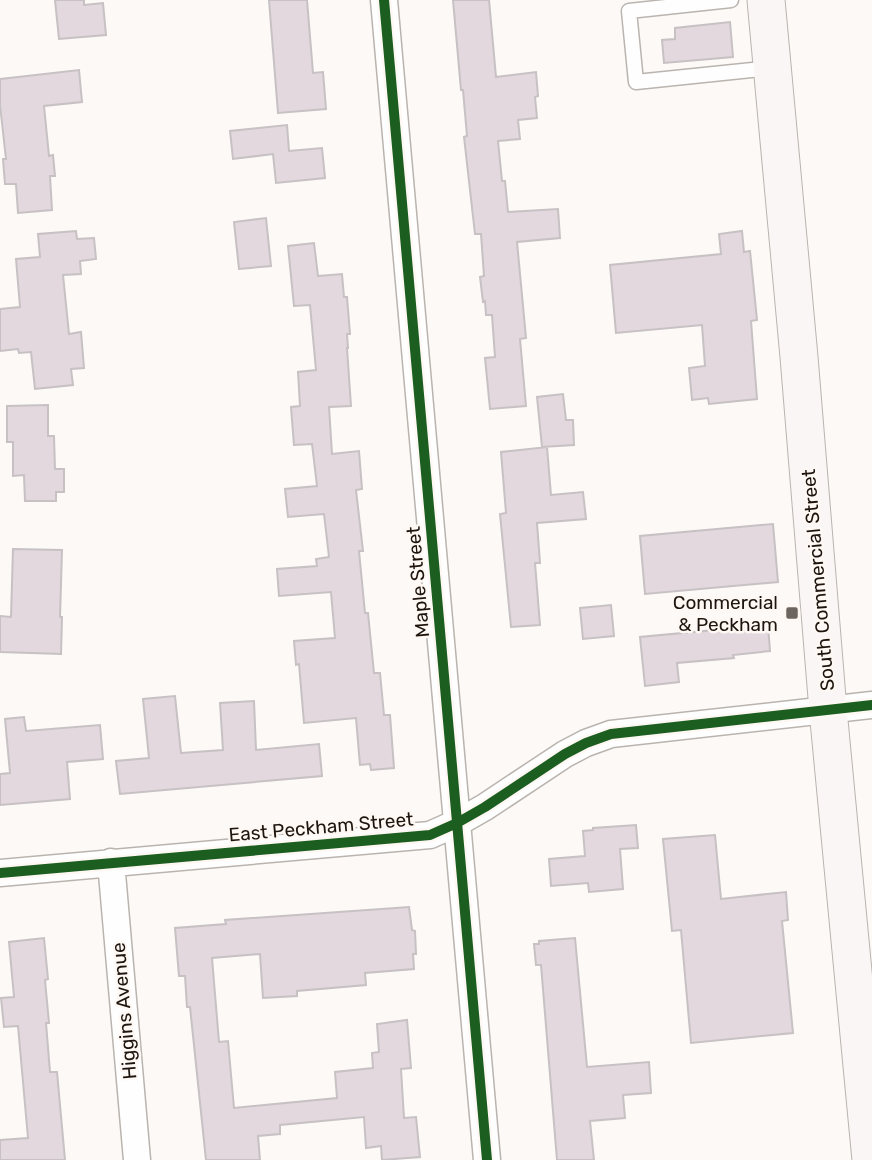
<svg xmlns="http://www.w3.org/2000/svg" width="872" height="1160" font-family="Rubik,sans-serif">
  <style>
    .building { fill: #e2d8de; stroke: #c7c1c3; stroke-width: 2 }
    .lines { fill: none; stroke-linecap: round; stroke-linejoin: round }
    .lane-casing { stroke: #bab4af; stroke-width: 17 }
    .street-casing { stroke: #bab4af; stroke-width: 29 }
    .secondary-casing { stroke: #bab4af; stroke-width: 39 }
    .lane { stroke: #fffefe; stroke-width: 14 }
    .street { stroke: #fffefe; stroke-width: 26 }
    .secondary { stroke: #faf6f6; stroke-width: 37 }
    .cycleway-casing { stroke: #fef8f4; stroke-width: 15 }
    .cycleway { stroke: #1b5e20; stroke-width: 10 }
    .poi-dot { fill: #6c645f; stroke: #fef8f4; stroke-width: 2.5 }
    .labels { text-anchor: middle; dominant-baseline: central; stroke-width: 5; stroke-linejoin: round; paint-order: stroke }
    .street-label { font-size: 19px; fill: #1e140e; stroke: #fef8f4 }
    .poi-label { font-size: 19px; fill: #1e140e; stroke: #fef8f4; text-anchor: end }
  </style>
  <rect width="100%" height="100%" fill="#fcf9f6"/>
  <path class="building" d="M55,0H84V5L103,3L106,35L59,39Z
    M269,0H307L313,73L323,72L326,109L278,113Z
    M453,0H489L496,77L536,72L538,96L535,97L537,118L518,120L520,139L498,141L502,181H505L508,212L558,209L560,238L517,242L526,338L520,339L526,406L490,409L485,358L495,357L492,315H486L485,301L483,302L480,277L484,276L481,234H475L464,137L467,136L463,90H461Z
    M730,22L733,57L664,63L662,40L675,39V28Z
    M79,70L82,102L44,106L49,156L53,155L55,176H50L52,210L18,213L16,184H5L3,159H6L0,105V79Z
    M287,125L289,151L322,148L325,178L276,183L273,154L233,159L230,131Z
    M266,218L271,266L239,269L234,222Z
    M76,231L77,239L94,238L96,259L80,261L81,274L63,275L69,334L81,332L84,368L71,369L73,385L35,389L31,352L19,353L18,349L0,351V309L20,307L16,259L40,257L38,234Z
    M742,231L744,252L750,251L757,320L751,321L757,399L709,404L708,398L692,400L689,368L705,366L702,325L616,333L610,265L721,254L719,234Z
    M314,243L318,276L342,274L344,297H347L350,334H347L348,348H347L351,406L329,407L332,454L359,451L362,489L356,490L363,551H359L365,613H368L374,673H380L384,715H390L394,768L371,770L370,764L360,765L356,718L304,723L299,664L296,665L294,641L335,638L331,592L279,596L277,569L317,566L316,559L329,557L324,514L288,517L285,489L317,486L312,444L294,445L291,407L300,406L298,372L316,370L310,305L294,306L288,246Z
    M563,394L566,420H573L574,445L542,447L537,397Z
    M48,405V436H54L55,469H64V492H56V501H25L24,475L13,476V442H7V406Z
    M547,447L551,495L583,492L586,519L537,523L540,563H535L540,625L511,627L500,514L506,513L501,452Z
    M773,524L778,582L645,594L640,536Z
    M13,549L62,550L60,617H62L61,654L0,652V616L11,617Z
    M611,605L614,636L583,639L580,608Z
    M768,625L770,651L733,655L734,658L677,663L679,682L645,686L640,637Z
    M175,696L181,753L223,750L220,703L254,701L256,750L319,744L322,776L120,794L116,761L149,758L143,699Z
    M24,717L26,731L100,725L103,759L67,762L70,799L0,805V774L10,773L5,719Z
    M636,825L638,848L620,849L623,889L589,892L588,883L551,886L549,859L585,856L583,831L593,830V828Z
    M715,835L721,899L786,892L788,920L782,921L793,1033L691,1043L681,930L672,931L663,839Z
    M409,907L412,930L415,931L416,954H413L414,969L365,973L366,985L297,991V996L263,998L260,954L212,958L219,1042L228,1041L234,1108L337,1098L335,1072L373,1068L372,1053L379,1052L377,1024L407,1020L411,1068L401,1069L404,1118L416,1117L420,1157L382,1160L381,1146L366,1148L364,1117L280,1125V1134L258,1136L260,1160H206L190,1007H187L185,976H179L175,928L226,924L225,920Z
    M44,938L48,979L45,980L49,1023H46L50,1072H57L65,1160H0V1140L28,1138L18,1026L4,1027L1,998L14,997L9,942Z
    M575,938L587,1067L649,1062L651,1093L623,1095L625,1118L590,1121L594,1160H557L541,965H536L534,944H539V941Z"/>
  <g class="lines">
    <defs>
      <path id="lane" d="M731,0L629,11L636,82L772,68"/>
      <path id="street" d="M384,0L487,1160
        M111,862L137,1160
        M0,873L430,835L457,823L485,807L565,754L586,743L611,734L872,705"/>
      <path id="secondary" d="M766,0L799,357L828,710L871,1160"/>
    </defs>
    <use href="#lane" class="lane-casing"/>
    <use href="#street" class="street-casing"/>
    <use href="#secondary" class="secondary-casing"/>
    <use href="#lane" class="lane"/>
    <use href="#street" class="street"/>
    <use href="#secondary" class="secondary"/>
    <defs>
      <path id="cycleway" d="M384,0L487,1160
        M0,873L430,835L457,823L485,807L565,754L586,743L611,734L872,705"/>
    </defs>
    <use href="#cycleway" class="cycleway-casing"/>
    <use href="#cycleway" class="cycleway"/>
  </g>
  <rect class="poi-dot" x="785" y="606" width="14" height="14" rx="3.5"/>
  <g class="labels">
    <g class="street-label">
      <text transform="translate(818 580) rotate(-95)">South Commercial Street</text>
      <text transform="translate(418 582) rotate(-95)">Maple Street</text>
      <text transform="translate(321 827) rotate(-5)">East Peckham Street</text>
      <text transform="translate(124 1011) rotate(-95)">Higgins Avenue</text>
    </g>
    <g class="poi-label">
      <text x="778" y="602">Commercial<tspan x="778" dy="22">&amp; Peckham</tspan></text>
    </g>
  </g>
</svg>
